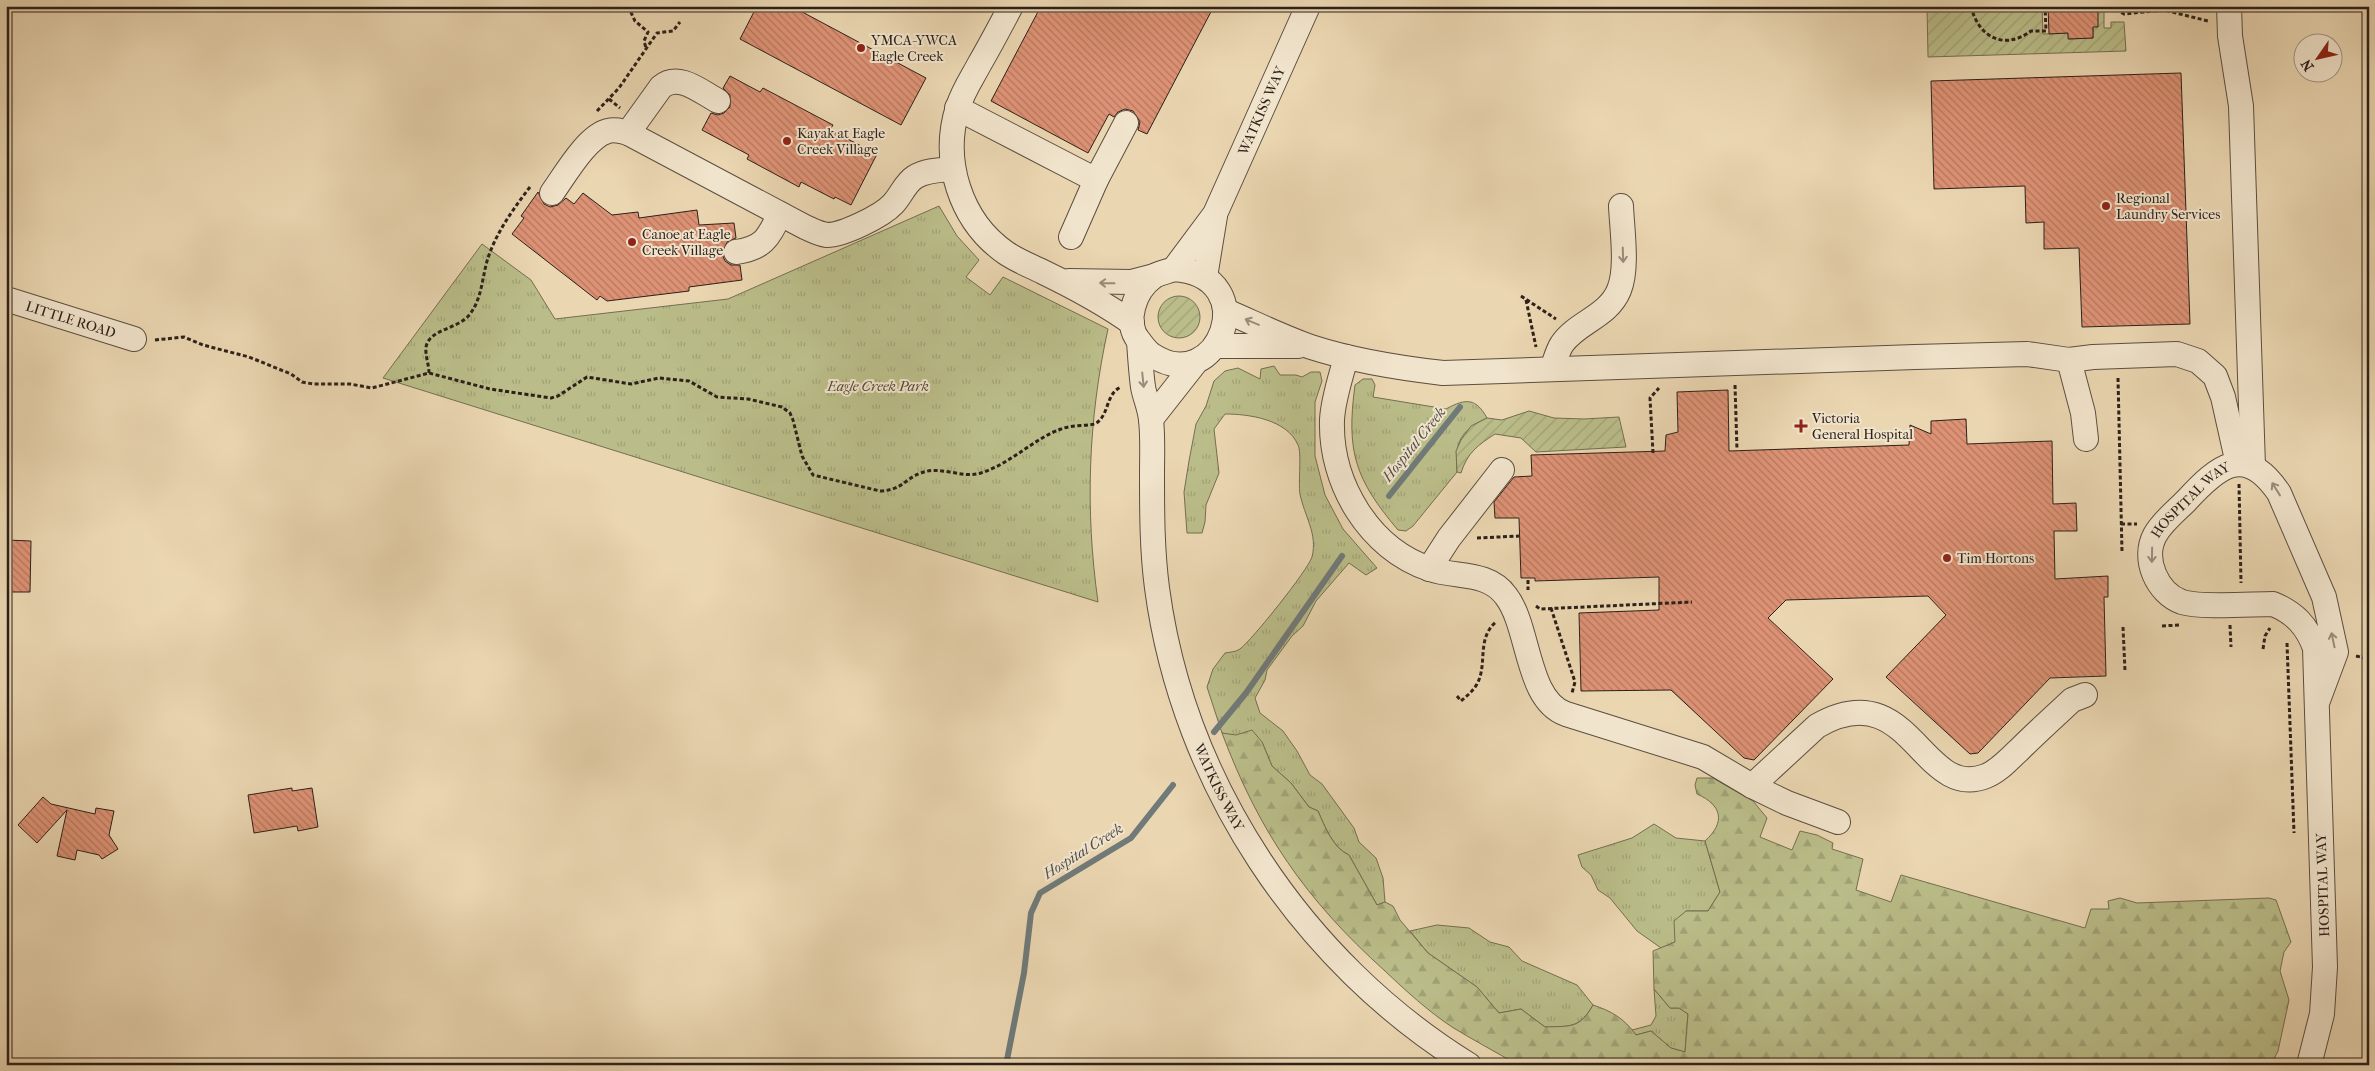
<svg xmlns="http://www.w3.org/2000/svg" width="2375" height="1071" font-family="'IM FELL French Canon',serif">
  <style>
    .grass { fill: url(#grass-tufts); stroke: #746e52 }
    .forest { fill: url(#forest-firs); stroke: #746e52 }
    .garden { fill: url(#garden-furrows); stroke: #746e52 }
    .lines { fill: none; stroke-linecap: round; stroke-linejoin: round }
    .stream { stroke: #707a79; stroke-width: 6 }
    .building { fill: url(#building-back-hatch); stroke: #2d201a }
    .minor-casing { stroke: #5c4e40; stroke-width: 26 }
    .path { stroke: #2d201a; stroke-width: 3; stroke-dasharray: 4 2.5; stroke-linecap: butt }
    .minor { stroke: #f1e4cc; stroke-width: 24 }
    .oneway { stroke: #998c7c }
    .poi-dot { fill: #8f2418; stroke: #f1e4cc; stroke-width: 2 }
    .labels { text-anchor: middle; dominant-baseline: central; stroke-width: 4; stroke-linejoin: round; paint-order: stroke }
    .poi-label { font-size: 14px; fill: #2d201a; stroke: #f1e4cc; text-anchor: start }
    .street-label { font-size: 14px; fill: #2d201a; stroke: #f1e4cc }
    .park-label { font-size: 14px; font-style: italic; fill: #504736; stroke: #f1e4cc }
    .water-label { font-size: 15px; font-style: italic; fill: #4f4d49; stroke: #f1e4cc }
  </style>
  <defs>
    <pattern id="grass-tufts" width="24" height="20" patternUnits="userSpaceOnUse" patternTransform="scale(1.25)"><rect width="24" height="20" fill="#babd89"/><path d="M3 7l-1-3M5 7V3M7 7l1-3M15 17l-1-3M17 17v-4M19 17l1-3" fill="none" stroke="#a0a276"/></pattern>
    <pattern id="forest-firs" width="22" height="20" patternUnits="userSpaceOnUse" patternTransform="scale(1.25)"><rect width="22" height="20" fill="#babd89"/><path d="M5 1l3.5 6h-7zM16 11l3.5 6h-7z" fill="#a0a276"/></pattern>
    <pattern id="garden-furrows" width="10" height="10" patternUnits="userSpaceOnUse" patternTransform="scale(1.25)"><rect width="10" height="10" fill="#babd89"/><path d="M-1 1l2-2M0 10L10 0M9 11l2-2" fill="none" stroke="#a0a276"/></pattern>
    <pattern id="building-back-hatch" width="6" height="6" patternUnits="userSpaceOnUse" patternTransform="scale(1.25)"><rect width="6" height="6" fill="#de9275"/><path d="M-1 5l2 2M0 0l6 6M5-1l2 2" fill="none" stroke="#b4775f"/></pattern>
  </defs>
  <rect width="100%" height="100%" fill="#ead6b1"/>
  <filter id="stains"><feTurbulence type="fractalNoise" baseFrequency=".004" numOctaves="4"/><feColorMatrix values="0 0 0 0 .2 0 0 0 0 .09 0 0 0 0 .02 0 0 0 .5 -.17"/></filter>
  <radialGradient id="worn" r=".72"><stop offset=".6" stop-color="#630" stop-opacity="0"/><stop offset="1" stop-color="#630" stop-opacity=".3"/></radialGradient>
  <path class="grass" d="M939,206L957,236L979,260L966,277L990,295L1003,277L1108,329C1088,420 1085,510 1098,602L383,378L482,244L531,280L555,319L728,299Z
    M1274,366L1280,375H1296L1302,377L1311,372H1320L1322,381L1315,402V456L1325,495L1343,529L1377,568L1366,575L1349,563L1316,601L1303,626L1292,636L1267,670L1265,680L1255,698L1260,713L1283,731L1297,751L1310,775L1322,784L1354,828L1359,842L1376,858L1383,878L1385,902L1377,905L1349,855C1333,848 1325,827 1318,811L1309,807L1291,783L1272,766L1262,742L1222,733L1207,687L1213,669L1225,653C1230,652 1236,652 1240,649C1252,640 1308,570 1312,557C1318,534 1304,515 1300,494C1298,482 1302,453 1298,445C1287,419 1248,414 1225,414L1214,429L1219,473L1206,505L1205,522L1202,533H1187L1184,492L1189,461L1196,424L1206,406L1214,381L1225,371L1238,368L1260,379L1261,369Z
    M1363,379H1372L1375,385L1373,397L1446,409C1466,398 1476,398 1487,418C1459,431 1455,443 1457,472L1413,526L1406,531L1398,530C1355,479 1346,452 1355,385Z
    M1654,824L1676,838L1705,841L1720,892L1708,911H1686L1675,942L1661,948L1637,931L1610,898L1598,890L1591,875L1582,867L1578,855L1632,838Z
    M1437,925L1469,928L1490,942L1509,947L1522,961L1577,985L1593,1005C1579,1029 1570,1026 1545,1027L1521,1009L1499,1013L1477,987L1428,953L1410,931Z
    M1654,989L1670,1008H1679L1688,1014L1685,1052L1671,1048L1651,1031L1636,1035L1632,1030L1651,1025L1656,1016Z"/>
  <path class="forest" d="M1252,730L1262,742L1272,766L1291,783L1309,807L1318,811C1325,827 1333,848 1349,855L1377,905L1385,902L1393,906L1400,920L1428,953L1477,987L1499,1013L1521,1009L1545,1027C1570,1026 1580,1029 1593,1005C1611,1011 1624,1018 1636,1035L1651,1031L1671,1048L1685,1052L1688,1014L1679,1008H1670L1654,989L1653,951L1675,942L1674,921L1686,911H1708L1720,892L1705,841C1726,822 1722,805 1697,794L1695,785L1697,778H1713L1753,801L1767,818L1760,837L1792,850L1800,831L1817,835L1833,843L1832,849L1863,859L1856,890L1891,902L1901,875L2085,928L2091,909H2109L2108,901L2120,898L2137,903L2269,898L2276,900L2291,942L2284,952L2280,971L2289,1000L2278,1051L2271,1065H1518C1496,1052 1473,1040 1452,1027C1428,1011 1406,991 1385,971C1306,900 1259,832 1222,733L1236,735Z"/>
  <path class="garden" d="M1927,6H2042L2043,34L2068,33L2069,39L2093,38V27L2098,6H2104V28H2111V22H2124L2126,51L1928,57Z
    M1158 317a21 21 0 1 1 42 0a21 21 0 1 1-42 0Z
    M1529,411L1554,418L1584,419L1619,417L1626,447L1536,452L1521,438L1495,434C1478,445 1467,453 1461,473L1457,472L1456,451L1461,440L1471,426L1487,418L1502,420Z"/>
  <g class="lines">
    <path class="stream" d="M1389,496L1460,407
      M1214,732L1246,693L1342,556
      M1006,1065L1024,973L1031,913L1040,893L1131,838L1173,785"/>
  </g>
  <path class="building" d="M757,6H791L926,78L901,125L740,39Z
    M1041,6H1214L1147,134L1138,130L1140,122L1133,111L1125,109L1118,112L1114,117L1109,114L1088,153L991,101Z
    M2048,6H2098V27H2093V38L2068,39V33L2049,34Z
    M2181,73L2190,324L2082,327L2079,248L2044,249V222L2026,223L2025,186L1934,189L1931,81Z
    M730,76L760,92L763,88L833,125L830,130L877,154L851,205L835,197L834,199L801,182L799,187L747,159L749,155L702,130L711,113L718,115L724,113L730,107V95L723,88Z
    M538,192L544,204L550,207L558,205L566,198L574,204L583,193L612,215L638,212L639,218L697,210L699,225L734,223L736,238L727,242L722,254L725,261L731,265H740L742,280L689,287V291L607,301L600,296L597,300L512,234L524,218L521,216Z
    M1728,390L1729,451L1909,445L1910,425L1931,434V421L1966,419L1967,444L2052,441L2053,504L2076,503L2077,531H2054L2055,579L2108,576V597H2104L2106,676L2050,678L1981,750L1978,753L1970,754L1886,677L1946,615L1928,596L1786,600L1768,618L1833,679L1754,760L1744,758L1671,690L1581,691L1579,613L1659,610V577L1535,581V578H1521L1519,518H1495L1494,502L1514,477L1532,476L1531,455L1665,451L1666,435L1678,432L1677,392Z
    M6,540L31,541L30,592H6Z
    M292,788V791L312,788L318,827L298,831L297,826L254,833L248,795Z
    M43,797L51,804L95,814L96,808L114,811L109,835L118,849L102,859L99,855L77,850L75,860L57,856L67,810L37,843L18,825Z"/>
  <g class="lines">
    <defs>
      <g id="minor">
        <path d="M1011,6C1001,25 991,44 980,63C972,78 963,91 958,107C941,160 960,221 1006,253C1018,261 1031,266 1043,272C1074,287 1104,303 1132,323"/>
        <path d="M2229,6L2230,36L2241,106L2253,466"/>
        <path d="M957,108L1096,180L1126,123"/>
        <path d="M628,133L661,87C679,72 701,92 718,101"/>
        <path d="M552,193C565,175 587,136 608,131C615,129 621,131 628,133L805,227C812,230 819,234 827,235C843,235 882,216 893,204C901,196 905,183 915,177C926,170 941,170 953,169"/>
        <path d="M1071,237L1096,180"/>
        <path d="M736,252C764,248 768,238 780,214"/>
        <path d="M1174,269C1266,276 1218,399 1152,355C1147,352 1143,346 1139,341C1123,322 1135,290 1153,277C1158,273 1167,272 1174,269Z"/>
        <path id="s1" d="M1174,269L1215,214L1308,6"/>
        <path d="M1205,277L1215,216"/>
        <path d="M1069,281L1131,282L1154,276"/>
        <path id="s2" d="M6,299L134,339"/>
        <path d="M1226,311C1254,323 1282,337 1311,347C1354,361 1399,368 1443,373L1915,357L2027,354L2069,360L2093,357L2177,354L2198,361L2215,376L2223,397L2238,464"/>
        <path id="s3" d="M1139,341C1140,356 1141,372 1143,387C1145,398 1150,408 1151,420C1153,437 1152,456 1152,474C1152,512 1152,550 1157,588C1183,783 1302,962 1469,1065"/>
        <path d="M1217,346H1298"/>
        <path d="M1346,357C1341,377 1333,399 1332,420C1330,483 1369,549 1430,569C1456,578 1488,571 1506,596C1530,627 1526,700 1566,714L1703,757L1752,786L1787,803L1838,822"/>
        <path d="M2069,360L2083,413L2086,439"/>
        <path d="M1552,369C1555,361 1557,352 1562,344C1577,322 1608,317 1619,290C1628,268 1622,230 1621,206"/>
        <path d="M1151,419L1195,363"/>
        <path d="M1429,569L1449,538L1502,470"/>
        <path d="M1752,786L1817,726C1911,672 1921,802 1986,776C1999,771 2009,759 2019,750C2036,733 2054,717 2072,700L2085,695"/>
        <path id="s4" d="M2309,1065L2322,1014L2325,967L2315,648C2307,626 2295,613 2273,604C2252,604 2200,608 2182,602C2157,593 2142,559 2155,535C2162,522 2176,511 2186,501C2218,466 2245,443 2279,493L2324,597L2336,652L2317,703"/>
      </g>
    </defs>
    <use href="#minor" class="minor-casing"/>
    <path class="path" d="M628,6L635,21L648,32L644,41L646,48
      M1971,6C1978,37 2004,51 2031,31H2046L2045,6
      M2110,6L2124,14L2164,10L2208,21
      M609,99L620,108
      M597,111L619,88L657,33L673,31L680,22
      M1521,296L1556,319
      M1526,300L1536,347
      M155,340L184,337L203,345L249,357L291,374L302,382L313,384H350L372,388L429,373L490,389L551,398L558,396L587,377L631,384L659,378L689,381L717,397L748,399L782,407L790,413L793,420L802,456L813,475L880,491C903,490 904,479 921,473C940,465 962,479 981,473C1012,463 1033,439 1061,429C1071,425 1084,426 1095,424C1110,415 1105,394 1121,387
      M429,373C429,365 425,355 426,347C429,329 459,329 470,314C483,297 482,274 489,255C498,230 514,208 530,187
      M2118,378L2122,552
      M1735,385L1737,450
      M1653,453L1650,398L1659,388
      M2239,484L2241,583
      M2121,524H2137
      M1477,538L1519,536
      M1528,580V590
      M1536,606L1540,609L1692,602
      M1551,608L1575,682L1572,693
      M2230,625L2231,647
      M2162,626L2179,625
      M2123,627L2125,671
      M2287,643L2294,833
      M2263,649L2265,636L2270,628
      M2356,656L2369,659
      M1457,696L1461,701C1467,696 1473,691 1477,684C1488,664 1476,639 1496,622"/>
    <use href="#minor" class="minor"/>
  </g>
  <defs><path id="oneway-shaft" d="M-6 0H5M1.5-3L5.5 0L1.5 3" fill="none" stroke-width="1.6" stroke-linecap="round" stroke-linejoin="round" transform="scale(1.25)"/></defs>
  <g class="oneway">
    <use href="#oneway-shaft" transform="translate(1623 255) rotate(88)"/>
    <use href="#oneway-shaft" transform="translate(1107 283) rotate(-179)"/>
    <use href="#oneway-shaft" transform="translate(1252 322) rotate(-157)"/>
    <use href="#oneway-shaft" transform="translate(1143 380) rotate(84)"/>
    <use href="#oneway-shaft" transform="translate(2276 489) rotate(-122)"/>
    <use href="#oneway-shaft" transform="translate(2152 555) rotate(91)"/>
    <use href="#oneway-shaft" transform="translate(2333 640) rotate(-102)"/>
  </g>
  <g class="poi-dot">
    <circle cx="861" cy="48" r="5"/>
    <circle cx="787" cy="141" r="5"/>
    <circle cx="2106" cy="206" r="5"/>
    <circle cx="632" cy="242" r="5"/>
    <path d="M1798.5 418.5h5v5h5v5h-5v5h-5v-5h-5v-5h5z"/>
    <circle cx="1947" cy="558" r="5"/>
  </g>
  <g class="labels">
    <g class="poi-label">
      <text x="871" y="40">YMCA-YWCA<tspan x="871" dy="16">Eagle Creek</tspan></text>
      <text x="797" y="133">Kayak at Eagle<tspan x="797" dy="16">Creek Village</tspan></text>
      <text x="2116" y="198">Regional<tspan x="2116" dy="16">Laundry Services</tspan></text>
      <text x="642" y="234">Canoe at Eagle<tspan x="642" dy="16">Creek Village</tspan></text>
      <text x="1812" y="418">Victoria<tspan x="1812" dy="16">General Hospital</tspan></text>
      <text x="1957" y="558">Tim Hortons</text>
    </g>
    <g class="street-label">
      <text stroke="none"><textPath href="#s1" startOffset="182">WATKISS WAY</textPath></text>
      <text stroke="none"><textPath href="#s2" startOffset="68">LITTLE ROAD</textPath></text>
      <text stroke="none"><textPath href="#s4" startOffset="704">HOSPITAL WAY</textPath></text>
      <text stroke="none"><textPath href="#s3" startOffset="458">WATKISS WAY</textPath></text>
      <text transform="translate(2323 885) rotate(-92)">HOSPITAL WAY</text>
    </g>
    <g class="park-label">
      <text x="878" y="386">Eagle Creek Park</text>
    </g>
    <g class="water-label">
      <text transform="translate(1414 444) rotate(-51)">Hospital Creek</text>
      <text transform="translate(1083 851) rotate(-32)">Hospital Creek</text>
    </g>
  </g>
  <rect width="2375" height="1071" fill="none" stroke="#ead6b1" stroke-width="25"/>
  <rect x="8" y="8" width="2360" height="1056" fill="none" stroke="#2d201a" stroke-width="2.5"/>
  <rect x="12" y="12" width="2350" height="1046" fill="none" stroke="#2d201a"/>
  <g transform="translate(2318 58) rotate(236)"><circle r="24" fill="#f1e4cc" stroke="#a39685"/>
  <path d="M0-4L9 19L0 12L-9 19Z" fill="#8f2418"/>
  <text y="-8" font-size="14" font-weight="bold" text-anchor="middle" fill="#2d201a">N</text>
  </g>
  <rect width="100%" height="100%" filter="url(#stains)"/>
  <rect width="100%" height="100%" fill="url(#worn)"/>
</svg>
